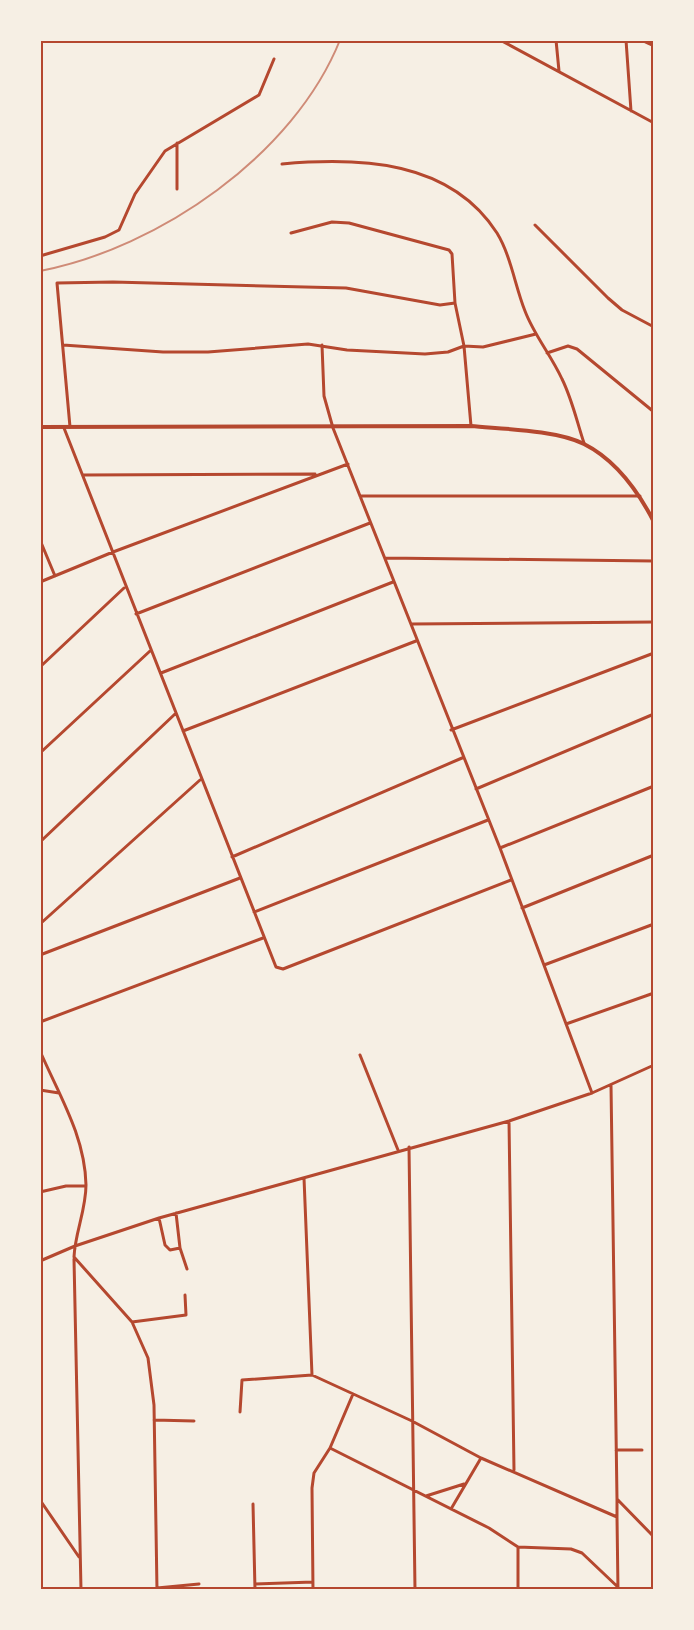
<svg xmlns="http://www.w3.org/2000/svg" width="694" height="1630" font-family="Quicksand,sans-serif">
  <style>
    .lines { fill: none; stroke-linecap: round; stroke-linejoin: round }
    .minor { stroke: #b5482f; stroke-width: 3 }
    .tertiary { stroke: #b5482f; stroke-width: 4 }
    .rail { stroke: #cf8b77; stroke-width: 2 }
    .neatline { fill: none; stroke: #b5482f; stroke-width: 2 }
  </style>
  <rect width="100%" height="100%" fill="#f6efe4"/>
  <g class="lines">
    <path class="minor" d="M500,40L654,123
      M556,40L559,71
      M626,40L631,111
      M641,40L654,46
      M282,164C360,157 450,160 497,233C511,256 515,286 525,311C534,335 551,355 562,379C572,399 577,422 584,443
      M177,189V143
      M535,225L608,298L622,310L654,327
      M40,256L105,237L119,230L135,194L165,151L259,95L274,59
      M63,345L163,352H208L308,344L347,350L425,354L448,352L464,346L455,303L452,254L449,250L349,223L332,222L291,233
      M322,345L324,396L333,428L500,848L592,1093
      M547,353L568,346L577,349L654,412
      M471,426L464,346L483,347L536,334
      M70,427L57,283L113,282L346,288L440,305L455,303
      M64,428L276,967L283,969L511,880
      M83,475L315,474
      M360,496H640
      M40,540L55,576
      M385,558L654,561
      M40,582L113,552L348,464
      M136,614L370,523
      M411,624L654,622
      M40,667L124,588
      M161,673L393,582
      M451,730L654,653
      M183,731L416,641
      M40,753L150,651
      M476,789L654,714
      M40,842L175,714
      M500,848L654,786
      M232,857L462,758
      M522,908L654,855
      M254,912L488,820
      M40,924L200,780
      M40,955L240,878
      M544,965L654,924
      M40,1022L263,938
      M566,1024L654,993
      M40,1051C59,1095 85,1136 86,1185C86,1210 75,1233 74,1257L132,1322L148,1358L154,1405L157,1590
      M360,1055L398,1150
      M611,1085L617,1499
      M40,1090L59,1093
      M509,1121L514,1470
      M409,1147L415,1590
      M304,1178L312,1375L412,1421L481,1458L617,1517V1499L654,1537
      M40,1192L66,1186H86
      M176,1213L180,1248L187,1269
      M159,1218L165,1245L170,1250L180,1248
      M74,1259L81,1590
      M40,1261L75,1246L159,1218L509,1121L592,1093L654,1065
      M132,1322L186,1315L185,1295
      M240,1412L242,1380L312,1375
      M154,1420L194,1421
      M330,1448L353,1394
      M616,1450H642
      M426,1496L464,1484
      M40,1500L79,1557
      M253,1504L255,1590
      M451,1509L481,1458
      M617,1517L618,1590
      M518,1547V1590
      M255,1584L313,1582
      M157,1588L199,1584
      M313,1590L312,1488L314,1473L330,1448L489,1528L518,1547L571,1549L582,1553L621,1590"/>
    <path class="tertiary" d="M40,427L471,426C502,429 557,430 584,444C616,460 638,491 654,522"/>
    <path class="rail" d="M40,271C159,248 294,155 340,40"/>
  </g>
  <rect width="694" height="1630" fill="none" stroke="#f6efe4" stroke-width="84"/>
  <rect x="42" y="42" width="610" height="1546" class="neatline"/>
</svg>
